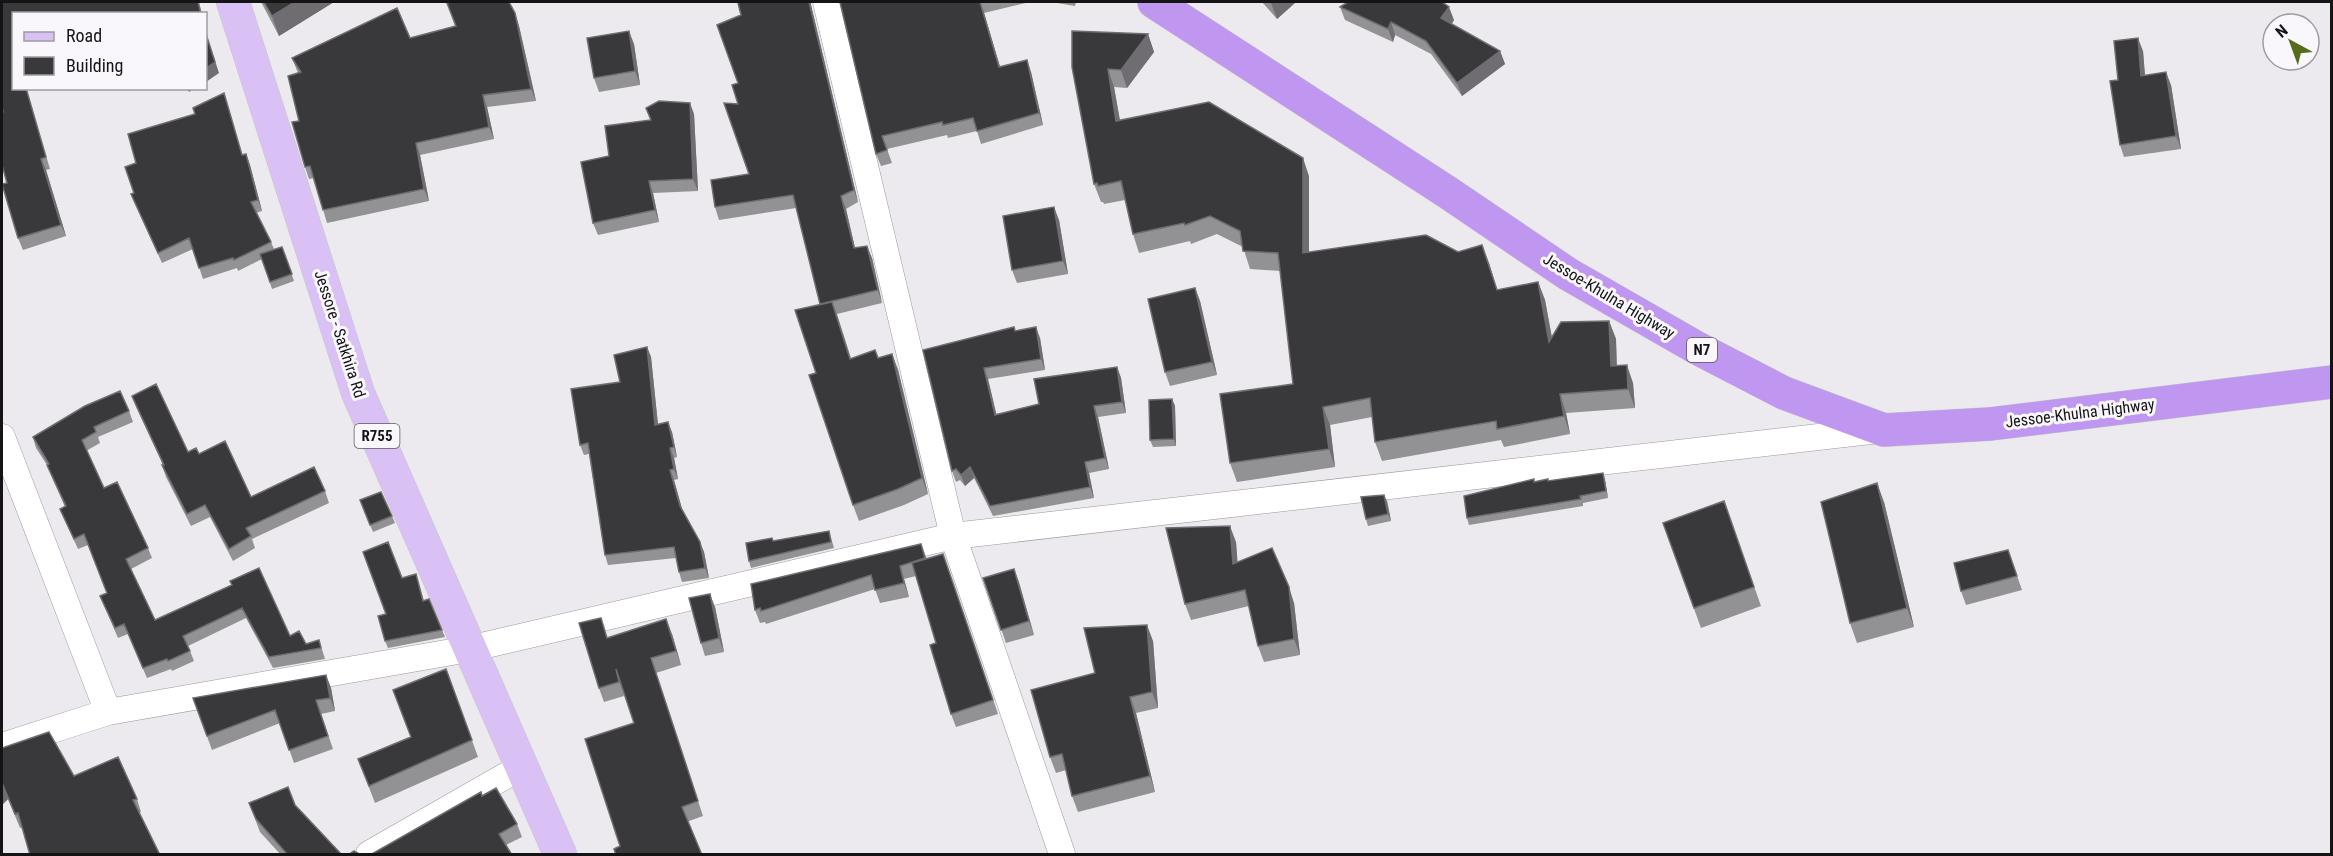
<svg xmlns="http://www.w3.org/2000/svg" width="2333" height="856" font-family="'Roboto Condensed',sans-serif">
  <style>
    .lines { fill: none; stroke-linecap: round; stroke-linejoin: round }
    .street-casing { stroke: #9a999d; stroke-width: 27 }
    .primary-casing { stroke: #c7c7c7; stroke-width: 34 }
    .highway-casing { stroke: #c7c7c7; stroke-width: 34 }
    .street { stroke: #fff; stroke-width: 26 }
    .primary { stroke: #d9c1f6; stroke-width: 33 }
    .highway { stroke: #bf97f0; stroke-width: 33 }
    .wall { fill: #929194 }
    .shaded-wall { fill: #6f6d71 }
    .building { fill: #39383b; stroke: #6f6d71; stroke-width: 1.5 }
    .labels { text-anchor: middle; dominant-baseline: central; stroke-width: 6; stroke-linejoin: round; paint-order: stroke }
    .shield { fill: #f9f7fc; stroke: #59585a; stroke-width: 1.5 }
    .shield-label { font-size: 15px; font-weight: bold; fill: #141415 }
    .street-label { font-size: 16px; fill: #141415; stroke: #f9f7fc }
  </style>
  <rect width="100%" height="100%" fill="#eceaee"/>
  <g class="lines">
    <defs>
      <path id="street" d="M826,2L953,536L1062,854
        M2,437L108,712
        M2,746L108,712L469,649L953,536L1879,430
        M369,854L521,767"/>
      <path id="primary" d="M233,2L358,393L560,854"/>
      <path id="highway" d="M1154,2L1447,192L1568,274L1697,348L1784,393L1884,430L1990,424L2332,382"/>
    </defs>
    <use href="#street" class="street-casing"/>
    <use href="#primary" class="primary-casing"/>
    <use href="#highway" class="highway-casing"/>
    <use href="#street" class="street"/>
    <use href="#primary" class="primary"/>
    <use href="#highway" class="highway"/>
  </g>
  <path class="wall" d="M2,2H199L202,14H14V88H26L50,169L46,170L66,236L23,250L18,238L7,183L3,112Z
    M261,2H334L279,36Z
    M840,2H1030L984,13L1000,67L1031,72L1043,125L981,144L977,131L948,138L947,135L887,149L892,163L881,166L876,154Z
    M1051,2H1076L1075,6Z
    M1262,2H1296L1277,19Z
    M447,3L515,13L519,26L536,101L487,107L494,139L420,155L429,201L327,223L314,178L309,179L305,167L299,121L298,73L292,58L410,38L455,26Z
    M811,5L858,202L846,209L855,248L872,258L882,303L837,314L851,358H878L892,354L898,370L928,494L904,505L859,521L853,505L816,373L820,305L796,208L719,220L715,207L749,174L738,104L741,15Z
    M1340,7L1454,20L1452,24L1500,51L1505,64L1462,96L1431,54L1395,35L1393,42L1345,20Z
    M1148,34L1154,52L1127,88L1114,87L1120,120L1309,176V252H1458L1489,263L1497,290L1538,282L1545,300L1552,338L1609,321L1616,339L1617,366L1633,383L1635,408L1566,413L1570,434L1504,447L1501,440L1382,461L1375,442L1372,417L1330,425L1335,467L1237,482L1230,463L1293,384L1280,271L1250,269L1243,247L1217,234L1191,244L1190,241L1139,253L1133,234L1125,200L1104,204L1103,202H1101L1094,184L1072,67Z
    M634,44L640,85L599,92L594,78Z
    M2143,51L2145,76L2171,85L2181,149L2124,157L2120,145L2118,80Z
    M227,104L242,155L246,154L250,165L262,211L256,213L271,242L274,249L282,247L294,281L272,289L262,259L238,271L237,268L203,279L193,249L162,263L135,204L131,194L134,193L136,163L195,114Z
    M646,108L694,114L698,191L653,193L659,222L598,235L593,223L609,156L651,120Z
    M1059,220L1068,274L1017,283L1012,270Z
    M1195,288L1200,301L1217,375L1170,386L1165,372Z
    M1016,331L1040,338L1045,370L988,379L996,414L1039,404L1117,367L1121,378L1126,413L1098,417L1109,469L1089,473L1094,498L993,516L974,478L965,486L960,480L956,482L952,471L923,350Z
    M647,347L651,357L658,424L672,432L677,457L674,458L678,479L674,480L682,509L704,552L709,578L682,582L679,572L676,558L608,565L605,555L589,454L584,455L580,445L620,382Z
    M132,396L188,452L199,454L251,497L325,491L329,503L252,539L255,548L233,561L210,517L191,526L166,477L162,465H163L136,407Z
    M1172,399L1175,406L1176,446L1153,447L1150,440Z
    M129,411L133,422L98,437L100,443L86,451L104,488L148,548L152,558L131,569L155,620L231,586L290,636L306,644L319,640L325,659L273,668L246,618L188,646L194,661L172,671L171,669L147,678L128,634L118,638L100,596L107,593L88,545L78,549L60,509L65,507L51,475L47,465L36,448L33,437Z
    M1603,473L1605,480L1608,498L1583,503V506L1469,525L1467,518L1534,482L1548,481Z
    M360,500L392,516L395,523L373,532Z
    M1387,501L1391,521L1368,526L1366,519Z
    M1724,501L1761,606L1701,628L1663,523Z
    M1884,502L1914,627L1857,643L1850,623Z
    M829,531L834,548L751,568L749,561L772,538L773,541Z
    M1236,542L1237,562L1294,603L1300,655L1264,662L1258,646L1249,606L1191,620L1185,604Z
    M921,544L927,559L943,554L998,714L956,727L951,714L936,643L916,576L904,579L909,597L880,603L875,589L766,624L765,622L760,623L755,610Z
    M2008,550L2022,590L1966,605L1961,591Z
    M1014,569L1034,635L1006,643L983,578Z
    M416,574L424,601L442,630L445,637L388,648L385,641L386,614L402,578Z
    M715,607L724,652L705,656L701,643Z
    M672,634L681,665L656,673L703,816L620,846L634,723L622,689L624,696L604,702L599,688Z
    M1153,641L1158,708L1136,713L1155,792L1078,812L1072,796L1066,770L1056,773L1050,757L1095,673Z
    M446,669L478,757L375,803L358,759L411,737Z
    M326,675L331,688L335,711L321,714L333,749L294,763L280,723L212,750L193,698Z
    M2,748L74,776L137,799L141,812L20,828L8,799L2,805Z
    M482,796L517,824L522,837L506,845L370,855Z
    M249,803L295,805L342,855H281L260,832Z"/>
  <path class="shaded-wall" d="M295,2H334L279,36L272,16Z
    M809,2H811V5L858,202L854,190Z
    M980,2L984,13L1004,80L999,67Z
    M1273,2H1296L1277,19L1271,3Z
    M1449,7L1454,20L1446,31L1441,18Z
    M515,13L519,26L536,101L531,89Z
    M1391,22L1395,35L1393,42L1388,29Z
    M629,31L634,44L640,85L635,71Z
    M206,33L219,73L206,82Z
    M1148,34L1154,52L1127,88L1121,70Z
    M2138,38L2143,51L2146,88L2141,76Z
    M1500,51L1505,64L1462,96L1457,83Z
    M1027,60L1031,72L1043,125L1039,113Z
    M1108,69L1114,87L1123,139L1116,121Z
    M2166,72L2171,85L2181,149L2176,136Z
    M187,88H195L189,92Z
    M483,95L487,107L494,139L489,127Z
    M690,103L694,114L698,191L693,179Z
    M416,143L420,155L429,201L424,189Z
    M246,154L250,165L262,211L258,200Z
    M1303,158L1309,176V271L1303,253Z
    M41,159L46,170L66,236L61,225Z
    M649,181L653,193L659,222L655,210Z
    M841,196L846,209L858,261L854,248Z
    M1054,207L1059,220L1068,274L1063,261Z
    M1482,245L1489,263L1503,309L1497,290Z
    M867,246L872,258L882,303L878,290Z
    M1538,282L1545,300L1556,360L1549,342Z
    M1195,288L1200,301L1217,375L1212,362Z
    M1609,321L1616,339L1617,384L1611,366Z
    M1036,327L1040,338L1045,370L1041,359Z
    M647,347L651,357L659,435L655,425Z
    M892,354L898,370L928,494L922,478Z
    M1627,365L1633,383L1635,408L1628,389Z
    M1117,367L1121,378L1126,413L1122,402Z
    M984,368L988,379L999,425L995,415Z
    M1560,394L1566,413L1570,434L1564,416Z
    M1172,399L1175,406L1176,446L1174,439Z
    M1094,406L1098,417L1109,469L1105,458Z
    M1323,407L1330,425L1335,467L1329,449Z
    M668,422L672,432L677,457L674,447Z
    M670,448L674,458L678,479L674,469Z
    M1085,462L1089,473L1094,498L1090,487Z
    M970,467L974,478L965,486L961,475Z
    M670,470L674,480L684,516L680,506Z
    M1603,473L1605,480L1608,498L1606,491Z
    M1877,483L1884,502L1914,627L1907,608Z
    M1384,495L1387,501L1391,521L1388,514Z
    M1230,526L1236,542L1239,580L1233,564Z
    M700,542L704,552L709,578L705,568Z
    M900,566L904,579L909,597L904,583Z
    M1014,569L1019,582L1034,635L1029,621Z
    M1289,587L1294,603L1300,655L1294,639Z
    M710,594L715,607L724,652L719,638Z
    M666,619L672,634L681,665L676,651Z
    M1147,625L1153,641L1158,708L1152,692Z
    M326,675L331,688L335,711L330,698Z
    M1130,697L1136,713L1155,792L1150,776Z
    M3,785L8,799L2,805V787Z"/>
  <path class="building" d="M2,2H198L201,14H14V88H26L46,157L41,159L61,225L18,238L2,184L7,183L2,165V113L3,112L2,107Z
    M264,2H295L272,16Z
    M451,2H509L515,13L531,89L483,95L489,127L416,143L424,189L323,210L310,166L305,167L292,122L299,121L288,76L301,72L292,58L397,8L410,38L456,26L447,3Z
    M741,2H809L854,190L841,196L854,248L867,246L878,290L820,304L793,195L715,207L711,180L749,174L724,103L738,104L732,85L738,83L717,25L741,15L738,3Z
    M840,2H980L999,67L1027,60L1039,113L977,131L973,118L943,125L942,122L882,136L887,150L876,154Z
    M1348,2H1442L1449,7L1441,18L1500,51L1457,83L1426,41L1391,22L1388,29L1340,7Z
    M629,31L635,71L594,78L587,38Z
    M1072,31L1148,34L1121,70L1108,69L1116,121L1209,102L1303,158V253L1426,235L1458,252L1482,245L1497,290L1538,282L1549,342L1561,322L1609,321L1611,366L1627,365L1628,389L1560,394L1564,416L1497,429L1496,421L1375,442L1370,398L1323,407L1329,449L1230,463L1220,394L1293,384L1278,253L1243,251L1240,231L1210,216L1185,225L1184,223L1133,234L1121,181L1098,186L1097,183L1094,184L1072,67Z
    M206,34L215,62L206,68Z
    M2138,38L2141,76L2166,72L2176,136L2120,145L2110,81L2118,80L2114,41Z
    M224,93L242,155L246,154L258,200L251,202L271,242L234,260L233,258L199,268L189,238L158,253L131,194L134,193L125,167L136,163L128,134L195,114L193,108Z
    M659,101L690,103L693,179L649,181L655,210L593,223L581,162L609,156L605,126L651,120L646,108Z
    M1054,207L1063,261L1012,270L1003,216Z
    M282,247L292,274L270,282L260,254Z
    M1195,288L1212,362L1165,372L1148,299Z
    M832,302L850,359L875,350L878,358L892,354L922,478L898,489L853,505L809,375L816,373L795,310Z
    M1014,327L1015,331L1036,327L1041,359L984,368L995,415L1039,404L1034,379L1117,367L1122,402L1094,406L1105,458L1085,462L1090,487L990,506L970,467L961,475L956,469L952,471L923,350Z
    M647,347L655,425L668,422L674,447L670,448L674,469L670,470L680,506L700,542L705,568L679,572L674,547L605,555L588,443L580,445L571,389L620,382L614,355Z
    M156,384L188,452L196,448L199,454L225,441L251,497L314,467L325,491L246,528L251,536L229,549L205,505L187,514L162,465H164L132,396Z
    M120,391L129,411L94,427L96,432L82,440L104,488L117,482L148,548L126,559L155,620L232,585L230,581L259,568L290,636L299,631L306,644L319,640L321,648L269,657L242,608L183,636L190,651L168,661L167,659L143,668L124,624L115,628L100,596L107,593L84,534L74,539L60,509L66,506L47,465L49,464L33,437L85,406Z
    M1172,399L1174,439L1150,440L1149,400Z
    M1603,473L1606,491L1580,496L1581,499L1467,518L1464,496L1534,479V482L1548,479V481Z
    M1877,483L1907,608L1850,623L1821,502Z
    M381,492L392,516L370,525L360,500Z
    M1384,495L1388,514L1366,519L1361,497Z
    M1724,501L1754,587L1694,608L1663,523Z
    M1230,526L1233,564L1272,548L1289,587L1294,639L1258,646L1245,590L1185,604L1166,528Z
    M829,531L831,542L749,561L746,543L772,538L773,541Z
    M388,542L402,578L416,574L423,601L429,599L442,630L385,641L378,616L386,614L363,552Z
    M921,544L925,558L900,566L904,583L875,590L871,575L761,611L760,608L755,610L751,584Z
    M2008,550L2017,576L1961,591L1954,563Z
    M943,554L993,700L951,714L930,645L936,643L912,563Z
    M1014,569L1029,621L1001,630L983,578Z
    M710,594L719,638L701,643L689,598Z
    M601,618L607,638L666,619L676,651L651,658L698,801L682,807L702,855H616L614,849L620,846L585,739L634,723L616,669L619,682L599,688L579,623Z
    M1147,625L1152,692L1130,697L1150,776L1072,796L1062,754L1050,757L1031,690L1095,673L1084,628Z
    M446,669L472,740L369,786L358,759L411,737L393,690Z
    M326,675L330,698L316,700L328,736L289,750L275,710L207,736L193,698Z
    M49,732L74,776L118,757L137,799L133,800L160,855H30L18,813L15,814L3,785L2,787V748Z
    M288,787L295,805L342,855H288L256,819L249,803Z
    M496,788L517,824L499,834L512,855H370L481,792L482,796Z
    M354,851L361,855H348Z"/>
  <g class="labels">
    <g class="shield">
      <rect x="1687" y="338" width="30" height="24" rx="4.5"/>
      <rect x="354.5" y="424" width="45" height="24" rx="4.5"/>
    </g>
    <g class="shield-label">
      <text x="1702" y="350">N7</text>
      <text x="377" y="436">R755</text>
    </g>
    <g class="street-label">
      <text transform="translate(1609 296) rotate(31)">Jessoe-Khulna Highway</text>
      <text transform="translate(340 334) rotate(72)">Jessore - Satkhira Rd</text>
      <text transform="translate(2080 413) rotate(-7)">Jessoe-Khulna Highway</text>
    </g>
  </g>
  <rect width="2333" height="856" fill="none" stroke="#141415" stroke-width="6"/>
  <rect x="12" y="12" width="195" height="78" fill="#f9f7fc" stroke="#9d9ca0" stroke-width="1.5"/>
  <rect x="24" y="32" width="30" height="9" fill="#d9c1f6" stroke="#9d9ca0" stroke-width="1.5"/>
  <text x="66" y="42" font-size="18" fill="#141415">Road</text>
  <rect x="24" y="57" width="30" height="18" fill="#39383b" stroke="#9d9ca0" stroke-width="1.5"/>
  <text x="66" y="72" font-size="18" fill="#141415">Building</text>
  <g transform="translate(2291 42) rotate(319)"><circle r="28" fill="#f9f7fc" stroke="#9d9ca0" stroke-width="1.5"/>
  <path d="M0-4.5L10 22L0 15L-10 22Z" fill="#556c1c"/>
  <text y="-9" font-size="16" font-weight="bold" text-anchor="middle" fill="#141415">N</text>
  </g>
</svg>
